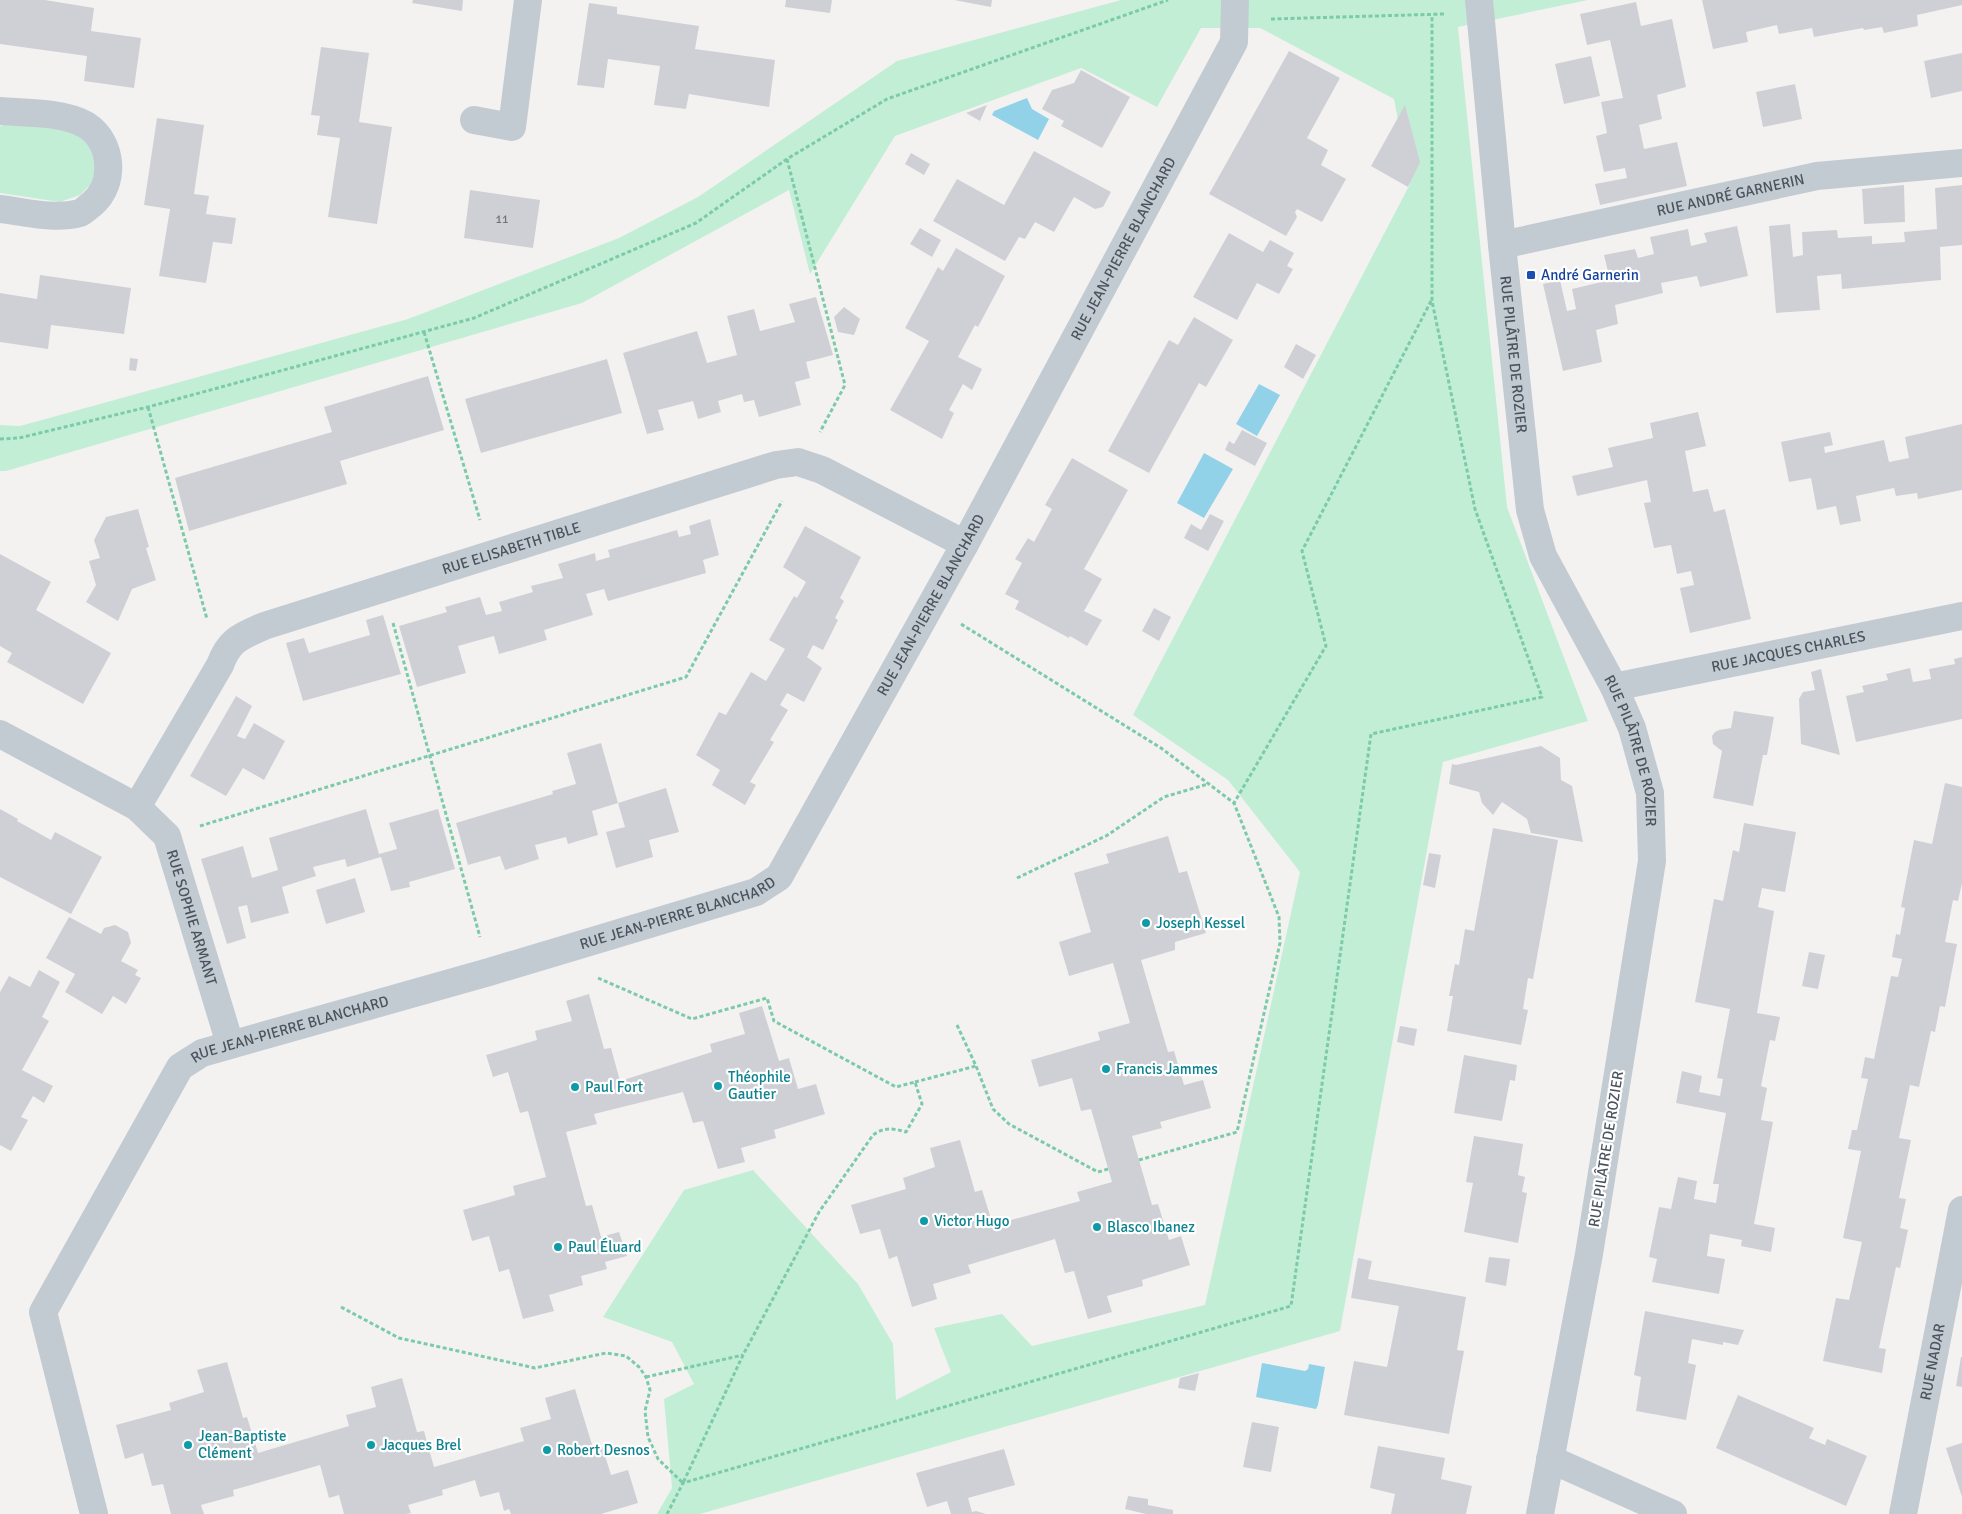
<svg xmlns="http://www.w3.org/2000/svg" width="1962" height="1514" font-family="Signika,sans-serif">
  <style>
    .green { fill: #c3eed6 }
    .water { fill: #92d2e9 }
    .building { fill: #cfd0d5 }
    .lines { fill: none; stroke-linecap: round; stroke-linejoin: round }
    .path { stroke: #7ccba8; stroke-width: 3; stroke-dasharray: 4 2.5; stroke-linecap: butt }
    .street { stroke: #c3cbd2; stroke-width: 28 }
    .transit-dot { fill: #1a4fb4; stroke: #fff; stroke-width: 2 }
    .culture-dot { fill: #0f9aa8; stroke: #fff; stroke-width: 2 }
    .labels { text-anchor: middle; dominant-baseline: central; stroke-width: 4.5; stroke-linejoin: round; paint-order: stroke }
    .number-label { font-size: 12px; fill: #6b727c }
    .street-label { font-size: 15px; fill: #4a535e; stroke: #fff }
    .transit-label { font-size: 15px; fill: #164399; stroke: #fff; text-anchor: start }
    .culture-label { font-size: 15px; fill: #0d838f; stroke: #fff; text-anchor: start }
  </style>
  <rect width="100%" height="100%" fill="#f4f2f1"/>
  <path class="green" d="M1121,0H1588L1458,27L1507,507L1588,721L1443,762L1340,1331L700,1514H657L672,1488L664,1399L694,1384L672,1342L603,1317L684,1190L753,1170L858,1284L893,1344L896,1400L951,1372L934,1328L1002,1314L1032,1346L1205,1305L1300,872L1228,780L1133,715L1410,184L1394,99L1260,28H1201L1157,107L1081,68L895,136L810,274L789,190L582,303L6,471H0V425L20,426L408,319L619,238L698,197L897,61Z
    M4,125C36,127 65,126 93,143L98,164L91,184L80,195L60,202L0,193V126Z"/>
  <path class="water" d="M1027,98L1032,109L1049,119L1038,140L992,115L994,111Z
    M1259,384L1280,395L1257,436L1236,424Z
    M1204,453L1233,469L1204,518L1177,503Z
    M1262,1363L1305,1371L1308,1369L1309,1364L1325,1367L1318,1405L1316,1409L1256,1397Z"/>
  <path class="building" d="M0,0H45L94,8L91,31L141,38L134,88L84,81L87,56L0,44Z
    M413,0H463L462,11L412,3Z
    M786,0H832L830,13L785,7Z
    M954,0H992L991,7Z
    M1702,0H1962V5L1917,15L1918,26L1884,33L1882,27L1864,30L1863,28L1814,37L1812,28L1779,34L1777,25L1746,32L1748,42L1713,49Z
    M1636,2L1641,26L1672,19L1686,87L1657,95L1662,119L1639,125L1644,149L1677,142L1687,186L1600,205L1595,184L1627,178L1625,168L1604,172L1596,136L1607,133L1601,102L1623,98L1610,40L1587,45L1580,14Z
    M589,3L617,7V14L699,26L695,49L775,60L769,107L689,94L686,109L654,105L660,66L608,59L604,88L577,85Z
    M321,47L369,53L359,122L392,127L377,224L328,217L340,138L317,135L320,116L311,115Z
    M1289,51L1340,78L1307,138L1328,150L1321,165L1346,179L1322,222L1297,209L1295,212L1297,217L1286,236L1209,194Z
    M1962,53V91L1931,98L1924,61Z
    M1591,56L1600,96L1564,104L1555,64Z
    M1081,70L1130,97L1102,148L1061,126L1064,121L1042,109L1052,90L1074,83Z
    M1795,84L1802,119L1763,127L1756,92Z
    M987,105L980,121L966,113Z
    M1405,105L1420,162L1408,187L1371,166Z
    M157,118L204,125L194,194L209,196L206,214L236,218L232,244L213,242L206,283L159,276L170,209L144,205Z
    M1034,151L1111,192L1103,207L1095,209L1074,197L1054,232L1035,222L1025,239L1019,237L1005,261L933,221L957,179L1004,205Z
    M911,153L930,164L924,175L905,164Z
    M1904,185L1905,222L1864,224L1862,189Z
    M1962,185V245L1940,247L1941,280L1842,289L1841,274L1817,276L1820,310L1776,313L1769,226L1790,224L1793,257L1803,255L1802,232L1837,230L1838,238L1872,236V244L1905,242L1904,232L1937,229L1935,188Z
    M470,190L540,200L533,248L464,238Z
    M1737,226L1748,276L1700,287L1697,276L1661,283L1663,293L1615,305L1618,324L1596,330L1602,362L1563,371L1543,284L1560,280L1567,311L1576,309L1572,289L1610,280L1604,255L1635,249L1638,258L1654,254L1650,237L1688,229L1691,246L1707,242L1704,233Z
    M920,228L941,240L932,257L910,244Z
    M1229,233L1263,252L1270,240L1294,253L1287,266L1293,269L1279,294L1257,283L1237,320L1193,297Z
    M956,248L1005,276L978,327L975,325L958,357L982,369L972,390L963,384L949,410L954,413L942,439L890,410L929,341L905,328L938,267L943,271Z
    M40,275L131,288L124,334L51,325L48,349L0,342V293L37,299Z
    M816,297L833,355L806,362L810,378L795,382L801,405L759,417L754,400L744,402L742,394L718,401L721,412L698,419L693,401L658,410L664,430L647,434L623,353L697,331L707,363L737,355L727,316L754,309L760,331L795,322L789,304Z
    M844,307L860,319L854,335L838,332L834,317Z
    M1194,317L1233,340L1206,387L1199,383L1149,473L1108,451L1169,340L1178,345Z
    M1296,344L1316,355L1303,379L1284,367Z
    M130,358L138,359L136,371L129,370Z
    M607,359L622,413L481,453L465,399Z
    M428,376L444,430L340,461L347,484L189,531L175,478L332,432L324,407Z
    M1698,412L1706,446L1685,451L1693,492L1708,489L1714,512L1725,509L1751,619L1690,633L1680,588L1694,585L1691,571L1677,574L1671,545L1654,548L1644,503L1651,502L1647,480L1577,496L1572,476L1613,467L1608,448L1653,438L1650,423Z
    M1962,424V490L1918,499L1917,493L1896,496L1894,488L1856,496L1861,521L1840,525L1836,506L1817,510L1811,478L1789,482L1781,442L1830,432L1833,445L1824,447L1825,453L1884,440L1889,462L1909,458L1905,437Z
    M1242,430L1267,443L1255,466L1225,450L1229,441L1234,444Z
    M1072,458L1128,490L1084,569L1102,579L1084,611L1102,620L1087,646L1070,636L1069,638L1015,609L1019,601L1005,594L1022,563L1015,559L1028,538L1034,542L1052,509L1045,505Z
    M138,509L149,547L146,548L156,580L132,589L118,621L86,602L96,585L89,561L100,558L94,540L106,517Z
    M1210,514L1224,521L1208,551L1184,538L1191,524L1201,530Z
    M710,519L719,555L703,560L706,573L608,601L604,589L586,594L593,615L544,630L547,640L499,654L494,636L458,646L466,673L417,687L399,626L447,612L445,607L480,597L486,615L502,611L499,602L533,592L531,586L563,578L558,564L595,553L596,561L610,557L608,550L677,530L679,537L691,534L689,526Z
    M805,526L861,557L840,598L844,601L835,618L838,620L823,650L813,645L807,657L822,668L804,702L787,693L780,705L788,710L770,740L774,742L750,782L756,785L745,805L712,785L720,770L696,755L719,712L726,715L751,672L766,681L785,649L769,640L794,596L797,598L806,582L783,567Z
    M0,554L51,582L36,610L111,653L83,704L7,662L12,653L0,646Z
    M1154,608L1171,617L1159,641L1142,631Z
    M383,615L401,674L303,701L286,643L304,638L309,653L370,635L366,620Z
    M1962,657V719L1856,742L1846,696L1864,692L1862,686L1888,680L1886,674L1910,668L1913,682L1931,679L1929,669L1955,664L1954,659Z
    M1821,669L1825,687L1840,755L1801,744L1799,699L1803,692L1815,690L1811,672Z
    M236,696L252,706L237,736L245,739L254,723L285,741L264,780L243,768L226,796L190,776Z
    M1734,711L1774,717L1767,755H1763L1753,806L1713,798L1722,751L1713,744L1712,736L1715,732L1719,730L1731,728Z
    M601,743L618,803L592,811L598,835L568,844L566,837L535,845L539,859L505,870L500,856L468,865L456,823L553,794L552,791L576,784L567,753Z
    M1541,746L1560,758L1561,780L1572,786L1583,842L1531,833L1527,819L1502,802L1493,815L1482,803L1479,792L1449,784L1452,764L1456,765Z
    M1945,783L1962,787V883L1958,901L1953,900L1945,942L1957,944L1945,1007L1940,1006L1935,1032L1931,1031L1919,1087L1910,1085L1899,1138L1911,1140L1899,1198L1906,1199L1900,1228L1908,1230L1900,1268L1896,1267L1879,1348L1886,1349L1882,1373L1823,1361L1836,1298L1849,1300L1862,1242L1843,1238L1861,1151L1848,1149L1852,1130H1857L1868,1079L1861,1078L1865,1057L1874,1059L1891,976L1898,977L1902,959L1892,957L1896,934L1900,935L1905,908L1901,907L1914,840L1932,844Z
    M666,788L679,832L649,840L653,857L616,868L606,832L625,827L618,803Z
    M0,809L18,819L17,821L51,840L55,832L102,857L71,914L0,877Z
    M366,809L379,854L397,849L389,823L438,809L455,869L409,882L410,887L391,891L381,857L347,867L345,859L313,867L316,876L282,887L289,913L251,923L247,905L238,907L246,938L227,944L201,859L243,846L252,878L278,870L269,838Z
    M1744,823L1796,832L1785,892L1762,888L1758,907L1774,911L1757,1013L1780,1017L1775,1041L1770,1040L1761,1086L1767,1088L1761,1120L1773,1122L1754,1224L1775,1228L1771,1252L1741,1246L1742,1240L1710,1234L1707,1256L1725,1259L1719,1294L1652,1282L1657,1259L1649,1257L1659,1207L1671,1209L1678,1177L1697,1181L1694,1199L1716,1203L1719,1184H1713L1726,1113L1676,1103L1682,1071L1702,1076L1699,1092L1720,1096L1723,1079L1717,1078L1730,1009L1695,1002L1714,899L1723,901L1733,850L1739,852Z
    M1493,828L1558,840L1533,979L1528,978L1523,1009L1528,1010L1521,1045L1447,1031L1453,996H1449L1455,964L1459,965L1465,929L1474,931Z
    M1168,836L1179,873L1187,871L1206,933L1175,942V950L1141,960L1168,1052L1174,1051L1184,1085L1203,1080L1211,1108L1160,1122L1162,1128L1132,1136L1152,1205L1158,1204L1169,1240L1181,1236L1190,1265L1142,1280L1143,1286L1107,1296L1112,1312L1088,1319L1074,1271L1065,1273L1055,1239L968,1265L971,1273L933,1284L937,1299L912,1307L897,1256L889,1259L880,1229L860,1234L851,1205L906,1189L903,1178L935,1167L930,1148L960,1140L975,1192L982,1190L993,1225L1080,1201L1077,1192L1112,1182L1091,1109L1081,1111L1072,1078L1039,1087L1031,1060L1100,1040L1098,1032L1130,1023L1113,963L1069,976L1059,942L1091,932L1074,873L1109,863L1106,854Z
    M1429,853L1441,855L1435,888L1423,885Z
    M355,878L365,912L326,924L316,890Z
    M69,917L101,934L104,928L115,925L128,932L131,943L121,961L138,970L135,975L141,978L126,1004L113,996L102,1014L65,992L75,974L46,958Z
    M1809,952L1825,955L1818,989L1802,986Z
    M39,970L60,982L42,1017L49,1021L22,1070L53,1086L44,1103L33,1096L21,1117L28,1120L11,1151L0,1145V992L9,976L30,987Z
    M589,994L604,1049L611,1048L620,1081L712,1052L710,1044L745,1034L739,1013L762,1006L779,1061L789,1058L798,1089L816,1084L825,1114L774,1130L776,1138L741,1148L745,1162L718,1169L703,1121L693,1123L683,1092L594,1114L597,1124L566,1132L586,1206L592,1205L601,1237L619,1232L627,1256L605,1262L607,1269L581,1276L583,1285L549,1295L554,1311L523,1319L509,1269L499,1272L489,1236L472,1241L463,1210L515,1195L513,1186L546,1177L528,1111L520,1113L508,1072L493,1077L486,1055L537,1040L535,1031L572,1021L566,1001Z
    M1400,1026L1417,1029L1414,1046L1397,1042Z
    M1464,1055L1517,1065L1515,1081L1510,1080L1502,1121L1454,1113Z
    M1474,1136L1523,1144L1518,1175L1525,1177L1522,1192L1527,1193L1518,1243L1464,1232L1473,1183L1466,1182Z
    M1489,1257L1510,1259L1506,1286L1485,1282Z
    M1358,1258L1372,1261L1368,1279L1466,1297L1457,1350L1464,1351L1449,1434L1344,1415L1354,1361L1387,1367L1399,1306L1351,1298Z
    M1645,1311L1744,1330L1738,1345L1723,1342V1345L1692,1339L1688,1363L1696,1365L1686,1420L1636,1411L1641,1377L1634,1375Z
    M1961,1357H1962V1387L1956,1386Z
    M227,1362L243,1418L247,1417L258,1453L349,1426L346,1415L376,1407L371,1387L402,1378L417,1432L424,1431L434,1467L524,1441L520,1428L551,1419L545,1398L575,1389L593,1448L602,1446L611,1475L628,1470L638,1503L601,1514H511L509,1509L504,1511L499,1492L480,1497L475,1480L442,1490L443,1495L408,1505L411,1513L406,1514H344L339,1495L329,1498L320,1465L233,1490L234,1496L201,1505L204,1514H171L163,1484L152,1486L143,1453L125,1459L116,1425L171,1410L169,1403L204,1392L197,1370Z
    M1199,1373L1195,1391L1178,1388L1180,1378Z
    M1738,1395L1814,1428L1809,1438L1825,1445L1827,1439L1867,1456L1846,1506L1716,1448Z
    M1252,1422L1279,1427L1271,1472L1243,1467Z
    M1962,1443V1497L1946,1448Z
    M1378,1446L1445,1458L1441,1479L1472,1486L1466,1514H1391L1395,1494L1370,1488Z
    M1004,1449L1015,1485L968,1498L972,1512L976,1511L986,1514H951L947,1501L927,1507L916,1473Z
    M1128,1496L1148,1499V1505L1173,1510V1514H1146L1125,1509Z"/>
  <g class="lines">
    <path class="path" d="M1271,19L1444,14
      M787,159L845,385L820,432
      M424,332L480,520
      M148,407L207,619
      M0,439L19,438L148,407L474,318L696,223L787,159L887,99L1168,0
      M393,623L480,937
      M961,624L1161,748L1234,803L1326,646L1302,551L1431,301
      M200,826L686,677L782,501
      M1017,878L1106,836L1164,797L1208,784
      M957,1025L976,1066L993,1109L1009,1124L1098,1172L1108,1169
      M915,1082L976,1066
      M1139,1160L1237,1132L1280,943L1279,917L1234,803
      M341,1307L399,1338L535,1368L606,1353L626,1356L639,1367L646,1377L650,1390L645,1411L648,1437L658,1459L683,1483L743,1355L819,1212L873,1135C884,1127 893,1128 906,1132L922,1104L915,1082L896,1087L774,1021L767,998L692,1019L598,978
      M646,1377L743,1355
      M667,1514L683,1483L1291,1306L1371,734L1542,697L1475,509L1432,301V15"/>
    <g class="street">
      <path id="s1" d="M1479,0L1502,245L1530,510L1543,556L1614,687L1632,728L1650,793L1652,861L1589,1254L1540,1514"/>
      <path d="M0,111C26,113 64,112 86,125C113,142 116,184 92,204C88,207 84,211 80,213C54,220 26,212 0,209"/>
      <path d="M474,120L512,127L528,0"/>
      <path id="s2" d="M1502,245L1817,176L1962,163"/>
      <path id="s3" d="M1614,687L1962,616"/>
      <path id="s4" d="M0,734L137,807L167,836L230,1044"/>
      <path id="s5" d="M137,807L220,665C229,640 241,636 264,626L776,465L798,462L822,470L965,544"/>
      <path d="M1550,1459L1673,1514"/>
      <path id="s6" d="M94,1514L43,1312L180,1067L202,1053L489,972L756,892L779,877L965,544L1234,42L1235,0"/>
      <path id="s7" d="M1903,1514L1962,1210"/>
    </g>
  </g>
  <rect class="transit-dot" x="1526" y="270" width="10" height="10" rx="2.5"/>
  <g class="culture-dot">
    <circle cx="1146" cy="923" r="5"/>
    <circle cx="1106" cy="1069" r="5"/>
    <circle cx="718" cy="1086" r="5"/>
    <circle cx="575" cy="1087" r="5"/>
    <circle cx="924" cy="1221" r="5"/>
    <circle cx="1097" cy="1227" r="5"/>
    <circle cx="558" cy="1247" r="5"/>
    <circle cx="188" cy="1445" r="5"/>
    <circle cx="371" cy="1445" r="5"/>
    <circle cx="547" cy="1450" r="5"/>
  </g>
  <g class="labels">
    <g class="number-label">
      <text x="502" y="219">11</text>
    </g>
    <g class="street-label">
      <text stroke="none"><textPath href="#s2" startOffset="234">RUE ANDRÉ GARNERIN</textPath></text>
      <text stroke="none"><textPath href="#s6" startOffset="1836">RUE JEAN-PIERRE BLANCHARD</textPath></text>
      <text stroke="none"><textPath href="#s1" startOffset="356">RUE PILÂTRE DE ROZIER</textPath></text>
      <text stroke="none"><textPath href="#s5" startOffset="485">RUE ELISABETH TIBLE</textPath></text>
      <text stroke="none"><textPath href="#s6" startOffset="1431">RUE JEAN-PIERRE BLANCHARD</textPath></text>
      <text stroke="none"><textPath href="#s3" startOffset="178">RUE JACQUES CHARLES</textPath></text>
      <text stroke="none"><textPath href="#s1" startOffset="776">RUE PILÂTRE DE ROZIER</textPath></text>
      <text stroke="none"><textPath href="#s6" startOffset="1011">RUE JEAN-PIERRE BLANCHARD</textPath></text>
      <text stroke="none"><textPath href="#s4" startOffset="282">RUE SOPHIE ARMANT</textPath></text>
      <text stroke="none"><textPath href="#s6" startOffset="606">RUE JEAN-PIERRE BLANCHARD</textPath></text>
      <text transform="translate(1606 1149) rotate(-81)">RUE PILÂTRE DE ROZIER</text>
      <text stroke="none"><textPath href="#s7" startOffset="155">RUE NADAR</textPath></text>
    </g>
    <g class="transit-label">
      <text x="1541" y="275">André Garnerin</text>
    </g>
    <g class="culture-label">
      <text x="1156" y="923">Joseph Kessel</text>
      <text x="1116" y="1069">Francis Jammes</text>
      <text x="728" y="1077">Théophile<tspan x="728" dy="17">Gautier</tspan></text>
      <text x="585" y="1087">Paul Fort</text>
      <text x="934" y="1221">Victor Hugo</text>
      <text x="1107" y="1227">Blasco Ibanez</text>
      <text x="568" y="1247">Paul Éluard</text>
      <text x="198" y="1436">Jean-Baptiste<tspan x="198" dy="17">Clément</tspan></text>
      <text x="381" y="1445">Jacques Brel</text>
      <text x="557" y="1450">Robert Desnos</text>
    </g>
  </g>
</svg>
